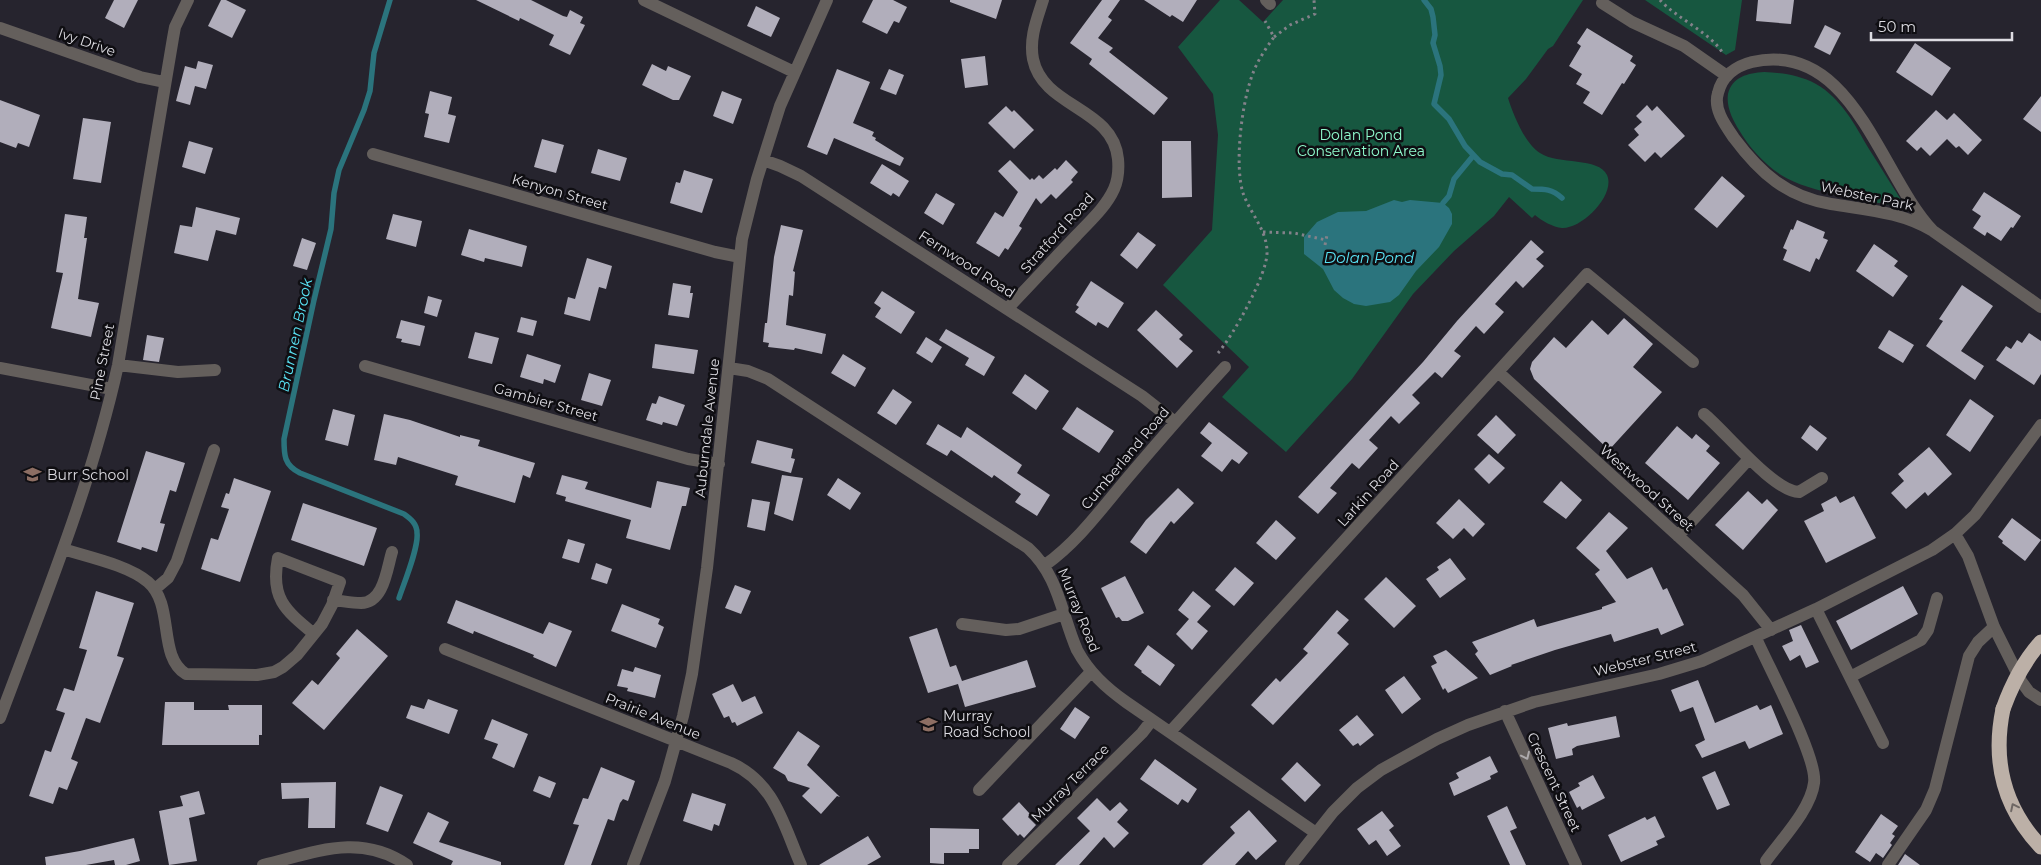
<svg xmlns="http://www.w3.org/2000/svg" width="2041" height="865" font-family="Montserrat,sans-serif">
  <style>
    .green { fill: #175740 }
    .water { fill: #2b747d }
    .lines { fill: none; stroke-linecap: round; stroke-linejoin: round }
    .stream { stroke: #2b747d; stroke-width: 5.5 }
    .building { fill: #b1aebb }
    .path { stroke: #83828a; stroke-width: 3; stroke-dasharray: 2.5 4; stroke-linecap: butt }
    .minor { stroke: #645f5c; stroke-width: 12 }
    .highway { stroke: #bcb0a7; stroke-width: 15 }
    .highway-bridge { stroke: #bcb0a7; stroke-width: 15 }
    .oneway { stroke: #adaaac }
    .oneway2 { stroke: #6e6764 }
    .labels { text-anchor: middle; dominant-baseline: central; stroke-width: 5; stroke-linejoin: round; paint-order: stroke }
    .street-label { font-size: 14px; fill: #dddce2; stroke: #0f0e12 }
    .park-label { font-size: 14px; fill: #91fdcf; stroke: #0f0e12 }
    .poi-label { font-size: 14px; fill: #dddce2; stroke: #0f0e12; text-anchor: start }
    .water-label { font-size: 15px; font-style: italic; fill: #59e2f4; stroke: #0f0e12 }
  </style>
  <rect width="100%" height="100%" fill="#26242e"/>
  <path class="green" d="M1220,0H1239L1263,22L1283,0H1583L1553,46L1548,49L1526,79L1508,98C1513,114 1525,144 1540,153C1558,165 1599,157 1607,175C1616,195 1582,229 1562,228C1553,227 1542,221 1535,215L1532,218L1509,197L1494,216L1454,251L1413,294L1352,379L1286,452L1222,397L1249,367L1163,285L1212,230L1218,135L1213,94L1178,47Z
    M1645,0H1742L1735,50L1726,55Z
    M1764,72C1782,73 1799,75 1816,84C1841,98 1855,125 1869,149C1882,169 1894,189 1906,208C1872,201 1809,193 1781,175C1764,164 1749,147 1739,130C1733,120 1726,107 1728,94C1732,77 1748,73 1764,72Z"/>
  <path class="water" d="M1394,200L1402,202L1410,200L1443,203L1449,208L1452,214V224L1439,247L1416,271L1399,295L1390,302L1366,306L1354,304L1343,298L1334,290L1323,269L1304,254V237L1317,222L1338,212L1366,211Z"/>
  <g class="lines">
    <path class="stream" d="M390,0L374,53L370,91L364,110L339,170L334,193L331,229L314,300L284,439C284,455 284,465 300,473L404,514C411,519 417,524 417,533C419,547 404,583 399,598
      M1424,0L1431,9L1433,17L1435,35L1433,43L1440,66L1441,75L1434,104L1449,119L1465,146L1480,162L1502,174L1512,175L1532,189C1545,189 1552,189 1562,198
      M1443,203L1449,196L1454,179L1473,156"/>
  </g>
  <path class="building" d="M114,0H138L124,28L105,18Z
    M221,0H226L246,10L232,38L208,26Z
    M476,0H531L563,16L567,17L570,10L583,17L580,23L585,25L570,55L549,45L554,35L520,18L519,21Z
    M873,0H893L907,7L899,23L894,21L887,34L862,22Z
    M950,0H1002L996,19L950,2Z
    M1102,0H1120L1108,17L1112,20L1098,38L1113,48L1109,52L1168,98L1154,115L1089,64L1092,59L1070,43Z
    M1144,0H1197L1183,22L1172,15L1170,17Z
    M1758,0H1794L1791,24L1756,21Z
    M756,6L780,18L771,37L747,26Z
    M1825,25L1841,33L1830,55L1814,47Z
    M1587,28L1633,56L1630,61L1636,65L1624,84L1622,83L1602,115L1583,103L1590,92L1576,84L1582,74L1569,66L1581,46L1577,43Z
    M1915,43L1951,68L1932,96L1896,72Z
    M985,56L988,85L965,88L961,59Z
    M198,61L213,65L206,89L195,86L190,105L176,101L185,66L196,69Z
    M652,64L666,71L668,66L691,76L679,100H673L642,85Z
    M837,69L870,82L853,123L874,132L872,136L876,138L875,140L904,158L900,166L834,138L827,155L807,147Z
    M889,69L904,75L896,95L880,89Z
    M430,91L452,97L448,114L456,116L449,143L424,137L429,114L425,113Z
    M722,91L742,99L733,124L713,116Z
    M2041,96V132L2023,119Z
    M0,100L40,115L29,147L18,143L16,148L0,142Z
    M1647,105L1652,111L1657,106L1685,136L1661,158L1655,152L1645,162L1628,145L1639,135L1634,129L1642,122L1636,116Z
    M1006,106L1012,112L1014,110L1034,130L1014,149L988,123Z
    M1936,110L1947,120L1954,113L1982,140L1968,155L1959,146L1956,148L1947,139L1930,156L1921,147L1917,151L1906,141Z
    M83,118L111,122L101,183L73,179Z
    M542,139L564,145L556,173L534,167Z
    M189,141L213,148L205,174L182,167Z
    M1162,141H1191L1192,197L1162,198Z
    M598,149L627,158L620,181L591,173Z
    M1010,160L1030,180L1032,178L1034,180L1039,175L1043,179L1055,168L1057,170L1066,160L1078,172L1071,180L1073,182L1056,199L1051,194L1041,204L1036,198L1019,226L1022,228L1008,250L1005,248L999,257L976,243L995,212L1003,217L1018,192L998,171Z
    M882,164L909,181L899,197L893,193L891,196L870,183Z
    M684,170L713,179L702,213L670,203L676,182L680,183Z
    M1722,176L1745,196L1717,228L1694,209Z
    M1984,192L2021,216L2013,228L2011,227L2001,241L1987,232L1985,236L1973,228L1981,216L1972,210Z
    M936,193L955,204L943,225L924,213Z
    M196,207L240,218L236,235L216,230L208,261L174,253L180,225L192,227Z
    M65,214L87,217L84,238H87L78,299L99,303L91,337L51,328L63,273L56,272Z
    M393,214L422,221L416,247L386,239Z
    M1797,220L1825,232L1823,238L1828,240L1819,260L1816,258L1810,272L1783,260L1787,250L1783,248L1791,229L1793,230Z
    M781,225L803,230L793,271L795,272L793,296L789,295L786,325L826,334L822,354L795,348L794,350L768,347L769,343L763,342L765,323H767L774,257Z
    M469,229L527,246L522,267L485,258L484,262L461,255Z
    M1138,232L1156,245L1137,269L1120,255Z
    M302,238L316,243L307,270L293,266Z
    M1531,240L1544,252L1536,259L1544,266L1523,288L1516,281L1495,304L1504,312L1484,334L1476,326L1454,351L1461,356L1442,378L1435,372L1412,395L1420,403L1399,424L1391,416L1369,440L1378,448L1359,469L1352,463L1330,488L1337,493L1318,514L1298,497L1423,362L1457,321Z
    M1874,244L1898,261L1894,266L1908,276L1893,297L1856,271Z
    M587,258L612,266L606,289L599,287L590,321L564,314L568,297L575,299Z
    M1091,281L1124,303L1108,328L1098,322L1096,326L1075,312L1079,307L1076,305Z
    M673,283L691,286L690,293H693L689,318L668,315Z
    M1962,285L1993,306L1961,351L1984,366L1975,380L1926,346L1943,321L1939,319Z
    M882,291L915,312L901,334L875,317L881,308L874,303Z
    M428,296L442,300L437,317L424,313Z
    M1156,310L1183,335L1179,339L1193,351L1177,368L1137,330Z
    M521,317L537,321L533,336L517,332Z
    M1624,318L1653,344L1633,367L1662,392L1609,450L1534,379L1530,369L1532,362L1554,337L1566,348L1592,320L1608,335Z
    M401,320L425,326L420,346L401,342L402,339L396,338Z
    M946,329L995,357L984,376L965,365L969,358L939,340Z
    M1889,330L1914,345L1903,363L1878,348Z
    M475,332L499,338L492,364L468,358Z
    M2029,333L2041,341V374L2034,385L1996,360L2006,346L2011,349L2017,340L2022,343Z
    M147,335L164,338L159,362L143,360Z
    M926,337L942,347L932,363L916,353Z
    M655,344L698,350L694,374L652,368Z
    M527,354L561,365L555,383L544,379L543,384L520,377Z
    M843,354L866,368L855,387L831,373Z
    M589,373L611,380L602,406L581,400Z
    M1025,374L1049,391L1036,410L1012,393Z
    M893,389L912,402L896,425L877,413Z
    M659,396L685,405L677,426L663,422L662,425L646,420L652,403L656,404Z
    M1970,399L1994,416L1970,452L1946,435Z
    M1077,407L1114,431L1099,453L1062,429Z
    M333,409L355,415L348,446L325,440Z
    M384,414L410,420L460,437V435L480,440L478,446L535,463L530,478L523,475L515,503L455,485L458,476L398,457L396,465L374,460Z
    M1496,415L1516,435L1498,454L1477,435Z
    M1209,422L1248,453L1239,464L1232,459L1222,472L1201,456L1212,443L1200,433Z
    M938,424L961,438L967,427L1022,465L1017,473L1050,495L1037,516L1015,502L1021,494L994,475L992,478L951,450L947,456L926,444Z
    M1810,425L1827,438L1817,451L1801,438Z
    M1677,426L1692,439L1696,434L1710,446L1706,451L1720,463L1688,500L1645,463Z
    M757,440L793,449L791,458L795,459L791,473L751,463Z
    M1929,447L1952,474L1928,496L1925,492L1906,509L1891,493L1904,481L1898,474Z
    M146,451L185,463L176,492L170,490L160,523L165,524L157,552L142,547L141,550L117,542Z
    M1489,454L1505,468L1489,484L1474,469Z
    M562,475L588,482L585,489L651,508L657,481L690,488L686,506H682L670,550L626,538L631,520L565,501L566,497L556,494Z
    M782,475L803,478L793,521L774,514Z
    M234,478L271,491L240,582L201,569L211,538L218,540L229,509L221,507L226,493L229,494Z
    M838,478L861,493L850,510L827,495Z
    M1561,481L1582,500L1566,519L1543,502Z
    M1178,488L1194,503L1174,524L1171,521L1146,554L1130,542L1146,520Z
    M1748,491L1762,504L1767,499L1778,510L1743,550L1715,525Z
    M1836,496L1840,503L1854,496L1876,538L1826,563L1804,521L1824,511L1821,504Z
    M752,499L770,502L765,531L747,527Z
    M1459,499L1485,524L1473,537L1464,528L1453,539L1436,523Z
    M303,503L377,528L364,566L291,540Z
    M1609,512L1628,528L1606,551L1627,579L1652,567L1663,590L1667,588L1684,625L1661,635L1658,628L1614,642L1611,634L1555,650L1511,665L1512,666L1490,675L1475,654L1478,651L1472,642L1534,619L1537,627L1602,609V607L1616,602L1595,574L1600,570L1576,548Z
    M2012,518L2041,540L2025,561L2002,543L2003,541L1998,537Z
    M1276,520L1296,538L1276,560L1256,543Z
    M568,539L585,544L579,563L562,558Z
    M1450,558L1466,579L1440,598L1426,579L1439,570L1437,567Z
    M596,563L612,569L607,584L591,579Z
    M1235,567L1254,583L1234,606L1215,590Z
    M1125,576L1144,613L1128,621H1122L1119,617L1116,618L1101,588Z
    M1386,577L1416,606L1394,628L1364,599Z
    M735,585L751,591L741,614L725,608Z
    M1903,586L1918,614L1851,650L1836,621Z
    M96,591L134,603L117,656L124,658L100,723L86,718L71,759L78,762L67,790L59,787L53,804L29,796L45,750L51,752L65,713L56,710L64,688L74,691L87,650L79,648Z
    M1193,591L1211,606L1197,622L1208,631L1192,650L1176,634L1189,619L1178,610Z
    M456,600L543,634L549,622L572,631L556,667L533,657L534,655L474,631L473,634L447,623Z
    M622,604L660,619L658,624L664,627L656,648L611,631Z
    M1337,610L1349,620L1337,633L1349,644L1273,725L1251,705L1276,678L1280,682L1308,653L1303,649Z
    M1801,625L1819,662L1806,668L1800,655L1790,661L1782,646L1793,641L1789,630Z
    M937,628L950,667L956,665L962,681L1027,660L1036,687L965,707L958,684L928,693L909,637Z
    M357,629L388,656L324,730L292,703L312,680L318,685L340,658L336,654Z
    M1148,645L1175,665L1160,686L1141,672L1142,671L1134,665Z
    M1446,650L1478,678L1448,693L1445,688L1443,690L1431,666L1437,663L1433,656Z
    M635,667L661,675L655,698L627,691L628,688L617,686L622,669L633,672Z
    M1404,676L1421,699L1402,714L1385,690Z
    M1698,680L1715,723L1757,705L1760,710L1771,705L1783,734L1749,749L1745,741L1702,758L1695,745L1705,740L1693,707L1680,712L1671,690Z
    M733,684L742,702L755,696L763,713L737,726L735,722L732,723L729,716L724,718L712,694Z
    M428,699L458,710L449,734L406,718L411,705L424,709Z
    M165,702H194V710H229L228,705H262V735H259V745H162Z
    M1075,707L1090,717L1075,739L1060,729Z
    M1357,715L1374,735L1360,746L1358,743L1353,746L1339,730Z
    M1616,716L1620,737L1577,746L1572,749L1573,755L1556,759L1548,728L1567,723L1568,726Z
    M492,719L528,734L514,768L492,758L498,744L484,739Z
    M798,731L820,746L807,765L840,797L837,796L821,814L802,796L810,788L788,781L785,775L773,768Z
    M1490,756L1498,772L1490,776L1491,779L1454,796L1449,783L1459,778L1456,773Z
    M1155,759L1197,789L1188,803L1182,799L1178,805L1140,779Z
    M1297,762L1321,785L1305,802L1281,779Z
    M601,767L635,781L628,801L623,799L620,803L614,821L608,819L591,865H564L579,825L573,824L583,798L588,799Z
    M1715,771L1730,805L1717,810L1702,777Z
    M1593,775L1605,798L1582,810L1580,806L1577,808L1569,792L1580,786L1578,783Z
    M539,776L556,783L550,798L533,791Z
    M336,782L335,828H308L309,798L282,799L281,783Z
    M380,786L403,795L388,832L366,824Z
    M199,791L205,814L189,818L197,861L169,865L159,811L183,806L180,796Z
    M692,793L726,804L719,826L714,824L712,831L683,821Z
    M1097,798L1110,811L1120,802L1128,810L1117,822L1129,833L1114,848L1104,837L1079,865H1055L1090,831L1077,818Z
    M1019,802L1030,814L1028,817L1036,825L1024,838L1020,834L1018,836L1002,819Z
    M1507,806L1517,828L1510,831L1526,865H1510L1487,816Z
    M1249,810L1277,841L1256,860L1248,851L1235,865H1202L1235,833L1230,827Z
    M1382,811L1394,826L1389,830L1401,846L1387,856L1376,840L1369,845L1357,829Z
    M428,812L449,822L439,842L501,862V865H451L453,861L413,843Z
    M1881,814L1898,826L1892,834L1895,836L1890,843L1892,845L1883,858L1876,853L1870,862L1855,852Z
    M1655,816L1665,837L1656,841L1658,845L1621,862L1608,835L1645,817L1647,820Z
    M930,828L979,829V849H969V853H944V864L930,863Z
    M868,836L881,857L867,865H819Z
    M134,838L140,861L126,865H115L114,860L86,865H46L45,857L80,851Z
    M1905,854L1920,865H1898Z"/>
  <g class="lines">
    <path class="path" d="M1660,0C1676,18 1714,35 1723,54
      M1274,37L1290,25L1315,14L1314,0
      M1263,232L1294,233L1326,240
      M1325,245L1327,235
      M1218,353C1233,336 1268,273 1267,252C1267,230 1250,213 1243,193C1234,164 1242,101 1253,73C1258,60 1266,48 1274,37L1265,21"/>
    <path class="minor" d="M644,0L794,72
      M1266,0L1270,4
      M1602,3L1632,22L1684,46L1727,76
      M0,28L140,77L164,82
      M373,154L715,252L740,257
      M763,160L780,166L801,176L1142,396L1175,422
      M1933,231C1880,176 1853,39 1752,62C1736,66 1722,76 1718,93C1713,109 1725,125 1734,138C1760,173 1787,197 1831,204C1867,210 1902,212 1933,231L2041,307
      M1008,308C1031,284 1053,260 1076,236C1089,222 1106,207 1114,189C1118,180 1119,170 1118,159C1113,107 1043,108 1033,59C1029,38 1037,19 1043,0
      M118,365L178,372L215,370
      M365,366L688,459L719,464
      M0,368L112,389
      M729,368L748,371L768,379L1028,548C1059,576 1061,613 1077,650C1089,672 1105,687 1126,702L1316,833
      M1498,372L1743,595L1771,630
      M1704,414C1724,430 1774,492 1799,492L1822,478
      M1955,534L1968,556L1994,627L2021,681L2029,692L2041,700
      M1678,536L1749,459
      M63,549C88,557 128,565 148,582C175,605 157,656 186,674L257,675L274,672L283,667L297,655L322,624L332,605L340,582L278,558C270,598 285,610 314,634
      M1045,565C1076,543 1099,512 1124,482C1157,443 1190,405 1225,367
      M155,589L168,578L177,561L214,450
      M333,600C343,601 352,603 361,603C384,603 387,568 392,552
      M1816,609L1883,743
      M962,624L1006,630L1019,629L1064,614
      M1756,638C1768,666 1818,758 1814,783C1811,809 1781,840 1766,861
      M445,649L731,763C775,783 783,824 801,865
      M1850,677L1921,640L1928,630L1937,598
      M1505,711L1576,865
      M0,718C43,602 91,487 118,365L173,38L175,27L188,0
      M1170,732L1587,274L1693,362
      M979,790L1091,672
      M263,865C314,853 359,832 407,865
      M633,865L665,781L683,716L692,674L707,568L742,239L757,179L780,106L827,0
      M1008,865L1142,733L1152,720
      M1291,865L1333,812L1357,788L1381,770L1437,739L1468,725L1534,702L1659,674L1702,661L1816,609L1932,550L1955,534L1975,515L2041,425
      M1888,865L1926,810L1935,789L1969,656L1978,642L1994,627"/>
    <path class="highway" d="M2003,709C1992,762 2004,808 2041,847"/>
    <path class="highway-bridge" d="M2003,709C2012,684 2023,662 2041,642"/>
  </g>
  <defs><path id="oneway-chevron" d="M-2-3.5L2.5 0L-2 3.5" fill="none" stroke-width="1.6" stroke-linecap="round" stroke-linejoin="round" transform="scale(1.25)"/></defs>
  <use class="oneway" href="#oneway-chevron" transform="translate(1526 756) rotate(65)"/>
  <use class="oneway2" href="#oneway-chevron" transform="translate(2014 807) rotate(-116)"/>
  <defs>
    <symbol id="school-bare" viewBox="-9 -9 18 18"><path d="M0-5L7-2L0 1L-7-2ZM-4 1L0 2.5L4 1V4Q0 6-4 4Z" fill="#8d6e63" stroke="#0f0e12" stroke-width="2.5" paint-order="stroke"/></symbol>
  </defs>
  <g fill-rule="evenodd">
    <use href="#school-bare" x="20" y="462" width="25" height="25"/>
    <use href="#school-bare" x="916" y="712" width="25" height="25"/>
  </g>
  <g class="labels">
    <g class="street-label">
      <text transform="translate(87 42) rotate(19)">Ivy Drive</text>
      <text transform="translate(560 192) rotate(16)">Kenyon Street</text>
      <text transform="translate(1867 196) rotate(12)">Webster Park</text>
      <text transform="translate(1057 233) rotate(-48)">Stratford Road</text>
      <text transform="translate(967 264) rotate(33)">Fernwood Road</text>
      <text transform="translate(102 362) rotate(-79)">Pine Street</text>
      <text transform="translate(546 402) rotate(16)">Gambier Street</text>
      <text transform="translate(707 428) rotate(-84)">Auburndale Avenue</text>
      <text transform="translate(1125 458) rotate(-50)">Cumberland Road</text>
      <text transform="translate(1647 488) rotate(42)">Westwood Street</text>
      <text transform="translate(1368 493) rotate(-48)">Larkin Road</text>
      <text transform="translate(1079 610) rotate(68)">Murray Road</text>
      <text transform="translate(1645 659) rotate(-14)">Webster Street</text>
      <text transform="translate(653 716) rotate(22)">Prairie Avenue</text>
      <text transform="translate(1554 782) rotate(65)">Crescent Street</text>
      <text transform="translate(1070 783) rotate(-45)">Murray Terrace</text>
    </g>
    <g class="park-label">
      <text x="1361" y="135">Dolan Pond<tspan x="1361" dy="16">Conservation Area</tspan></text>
    </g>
    <g class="poi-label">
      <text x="47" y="475">Burr School</text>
      <text x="943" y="716">Murray<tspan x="943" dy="16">Road School</tspan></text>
    </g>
    <g class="water-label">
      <text x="1369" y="257">Dolan Pond</text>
      <text transform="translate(295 335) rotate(-78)">Brunnen Brook</text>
    </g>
  </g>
  <path d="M1871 32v8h141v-8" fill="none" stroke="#dddce2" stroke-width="2.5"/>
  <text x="1878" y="32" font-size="15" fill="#dddce2" stroke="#0f0e12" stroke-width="4" paint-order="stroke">50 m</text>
</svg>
